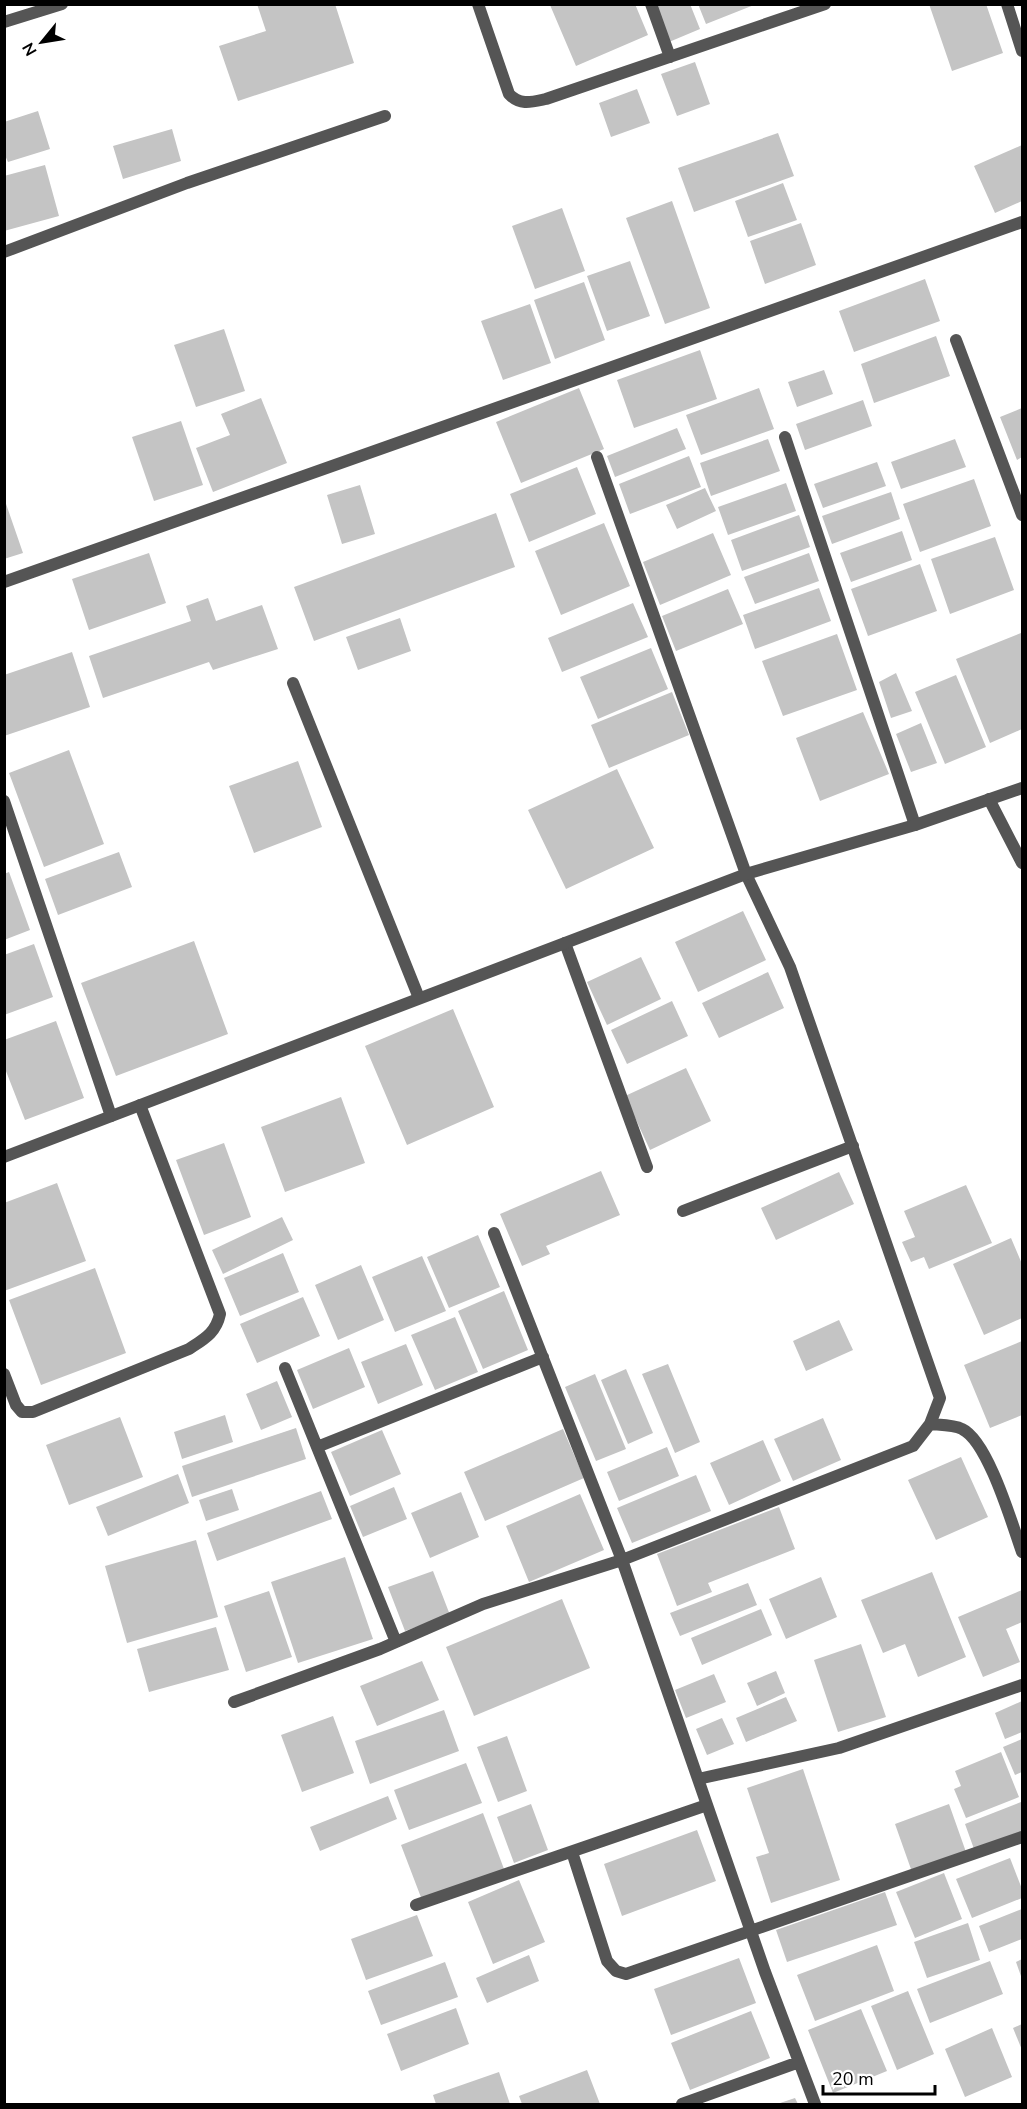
<svg xmlns="http://www.w3.org/2000/svg" width="1027" height="2109" font-family="'Nunito Sans',sans-serif">
  <style>
    .building { fill: #c4c4c4 }
    .lines { fill: none; stroke-linecap: round; stroke-linejoin: round }
    .service { stroke: #555; stroke-width: 12 }
    .minor { stroke: #555; stroke-width: 12 }
    .tertiary { stroke: #555; stroke-width: 12 }
  </style>
  <rect width="100%" height="100%" fill="#fff"/>
  <path class="building" d="M257,4H335L354,63L238,101L219,46L266,31Z
    M635,4L648,35L576,66L550,5Z
    M654,4H690L700,29L669,42Z
    M698,4H754V5L706,24Z
    M929,4H986L1003,53L952,71Z
    M695,62L710,104L677,116L661,74Z
    M637,89L650,123L611,137L599,103Z
    M38,111L50,149L8,162L4,153V122Z
    M172,129L181,161L123,179L113,146Z
    M778,133L794,176L694,212L678,168Z
    M1022,145V201L995,213L974,166Z
    M45,165L59,216L4,231V176Z
    M783,183L797,220L748,237L735,201Z
    M672,201L710,308L665,324L626,218Z
    M562,208L585,271L535,289L512,226Z
    M801,223L816,265L765,284L750,241Z
    M630,261L650,316L607,331L587,276Z
    M925,279L940,321L854,352L839,311Z
    M584,282L605,340L555,359L534,300Z
    M530,304L551,363L503,380L481,321Z
    M224,329L245,391L196,407L174,345Z
    M936,336L950,376L874,403L861,364Z
    M700,350L717,399L634,428L617,380Z
    M824,370L833,394L797,407L788,382Z
    M579,388L604,449L521,483L496,422Z
    M759,388L774,429L701,455L686,415Z
    M261,398L287,463L213,492L196,448L230,435L221,414Z
    M863,400L872,426L805,450L796,424Z
    M1022,408V457L1017,460L1000,417Z
    M181,421L203,485L154,501L132,437Z
    M677,428L686,449L615,477L607,456Z
    M768,439L780,471L711,496L700,463Z
    M955,439L966,467L901,489L891,462Z
    M689,456L701,487L630,514L619,484Z
    M877,462L886,486L823,508L814,484Z
    M577,467L596,514L529,542L510,494Z
    M974,479L991,526L920,552L903,504Z
    M786,483L796,511L728,535L718,507Z
    M360,485L375,534L342,544L327,495Z
    M705,488L716,511L677,529L666,505Z
    M891,492L900,519L832,544L822,516Z
    M4,498L23,553L4,559Z
    M496,513L515,567L314,641L294,587Z
    M799,515L810,547L742,571L731,540Z
    M604,523L630,586L561,615L535,551Z
    M902,531L912,560L851,582L840,553Z
    M713,533L731,575L660,605L643,562Z
    M995,537L1014,590L950,614L931,559Z
    M149,553L166,603L89,630L72,579Z
    M809,553L819,581L755,604L744,577Z
    M920,564L937,611L868,636L851,589Z
    M819,588L831,621L755,649L743,615Z
    M728,589L743,624L676,651L662,616Z
    M208,598L216,621L262,605L278,649L213,670L209,662L103,698L89,656L191,621L186,606Z
    M633,603L648,637L562,672L548,638Z
    M400,618L411,651L358,670L346,637Z
    M1021,633L1022,729L990,743L956,659Z
    M837,634L857,690L783,716L762,661Z
    M651,648L668,689L598,719L580,677Z
    M72,652L90,707L4,736V675Z
    M896,673L912,711L891,718L879,682Z
    M956,675L986,747L945,764L915,692Z
    M672,692L689,735L609,768L591,725Z
    M863,712L889,774L820,801L796,738Z
    M921,723L937,763L911,772L896,734Z
    M69,750L104,844L44,867L9,773Z
    M298,761L322,827L254,853L229,786Z
    M617,769L654,848L566,889L528,810Z
    M119,852L132,887L58,915L45,879Z
    M9,872L30,930L4,940V874Z
    M743,911L766,960L698,992L675,942Z
    M194,941L228,1034L116,1076L81,983Z
    M34,944L53,997L4,1015V955Z
    M641,957L661,999L607,1025L587,982Z
    M768,972L784,1008L719,1038L702,1003Z
    M672,1001L688,1036L627,1064L611,1030Z
    M453,1009L494,1107L407,1145L365,1046Z
    M56,1021L84,1098L25,1120L4,1066V1040Z
    M686,1068L711,1121L650,1150L625,1096Z
    M341,1097L365,1163L285,1192L261,1127Z
    M224,1143L251,1217L204,1235L176,1160Z
    M601,1171L620,1215L546,1246L550,1254L522,1266L500,1214Z
    M839,1172L854,1204L776,1240L761,1208Z
    M57,1183L86,1261L4,1291V1203Z
    M966,1185L992,1243L929,1269L924,1257L911,1262L902,1242L915,1237L904,1211Z
    M282,1217L293,1240L223,1274L212,1250Z
    M478,1235L500,1287L449,1308L427,1257Z
    M1011,1238L1022,1264V1318L984,1335L953,1264Z
    M283,1253L299,1292L240,1316L224,1278Z
    M422,1256L446,1311L395,1332L372,1277Z
    M361,1265L384,1320L338,1340L315,1285Z
    M95,1268L126,1353L41,1385L9,1300Z
    M504,1291L528,1350L483,1369L458,1311Z
    M303,1297L320,1336L257,1363L240,1324Z
    M455,1317L478,1372L435,1390L411,1335Z
    M839,1320L853,1350L806,1371L793,1341Z
    M1022,1341V1415L990,1428L964,1365Z
    M406,1344L423,1385L378,1404L361,1362Z
    M349,1348L365,1387L313,1409L297,1370Z
    M668,1364L700,1442L675,1453L642,1374Z
    M626,1369L653,1433L628,1444L601,1380Z
    M595,1374L626,1449L596,1461L565,1387Z
    M277,1381L292,1417L261,1430L246,1394Z
    M225,1415L233,1442L182,1459L174,1432Z
    M120,1417L143,1477L69,1505L46,1445Z
    M823,1418L841,1460L793,1481L774,1439Z
    M296,1428L306,1459L192,1497L182,1466Z
    M563,1429L584,1478L485,1521L464,1472Z
    M382,1430L401,1474L350,1496L331,1452Z
    M763,1440L781,1481L729,1505L710,1463Z
    M667,1447L679,1476L619,1501L607,1472Z
    M961,1457L988,1517L936,1540L908,1480Z
    M178,1474L189,1503L108,1536L96,1507Z
    M696,1475L711,1511L632,1543L617,1508Z
    M394,1487L407,1519L363,1537L350,1506Z
    M232,1489L239,1510L206,1521L199,1500Z
    M321,1491L332,1519L217,1561L207,1533Z
    M461,1492L479,1537L430,1558L411,1513Z
    M580,1494L604,1550L529,1582L506,1526Z
    M779,1507L795,1549L708,1583L712,1592L677,1606L657,1554Z
    M196,1540L218,1617L127,1643L105,1566Z
    M345,1557L373,1639L298,1663L271,1582Z
    M433,1571L450,1615L405,1631L388,1587Z
    M932,1572L966,1657L918,1677L905,1644L883,1653L861,1600Z
    M821,1577L837,1617L786,1639L769,1599Z
    M748,1583L757,1605L680,1636L670,1613Z
    M1022,1590V1622L1006,1629L1020,1662L983,1677L958,1617Z
    M269,1591L292,1657L246,1672L224,1606Z
    M562,1599L590,1668L474,1716L446,1647Z
    M761,1609L772,1635L702,1665L691,1638Z
    M216,1627L229,1670L149,1692L137,1649Z
    M861,1644L886,1717L838,1732L814,1660Z
    M422,1661L439,1700L377,1726L360,1686Z
    M776,1671L785,1693L757,1706L747,1683Z
    M714,1674L726,1702L686,1718L675,1690Z
    M786,1697L797,1721L746,1742L736,1718Z
    M1022,1701V1732L1005,1739L995,1713Z
    M444,1710L459,1751L370,1784L355,1741Z
    M333,1716L354,1773L302,1792L281,1735Z
    M722,1718L734,1744L707,1755L696,1729Z
    M507,1736L527,1791L498,1802L477,1747Z
    M1022,1739V1772L1015,1775L1003,1747Z
    M1001,1752L1019,1797L966,1818L954,1789L961,1786L955,1771Z
    M466,1763L482,1803L409,1830L394,1790Z
    M803,1769L840,1880L771,1903L756,1857L769,1853L747,1788Z
    M388,1796L397,1819L320,1851L310,1827Z
    M1021,1802L1022,1832L974,1849L965,1824Z
    M531,1804L548,1850L514,1863L497,1817Z
    M949,1804L966,1852L912,1872L895,1824Z
    M483,1813L504,1869L422,1900L401,1845Z
    M697,1830L716,1881L622,1916L604,1864Z
    M1010,1858L1022,1889V1898L972,1918L956,1879Z
    M944,1873L962,1919L915,1938L896,1892Z
    M519,1880L545,1942L493,1964L468,1902Z
    M885,1892L897,1925L787,1962L776,1930Z
    M1022,1909V1939L989,1952L979,1926Z
    M417,1915L433,1956L366,1980L351,1939Z
    M968,1923L980,1960L927,1978L914,1942Z
    M877,1945L894,1991L815,2021L797,1975Z
    M529,1955L539,1981L487,2003L476,1978Z
    M739,1958L756,2003L671,2035L654,1989Z
    M1022,1959V1979L1016,1962Z
    M990,1961L1003,1994L930,2023L917,1989Z
    M445,1962L458,1997L381,2025L368,1991Z
    M908,1991L934,2054L897,2070L871,2006Z
    M456,2008L469,2044L401,2071L387,2034Z
    M861,2009L887,2071L833,2093L808,2030Z
    M751,2011L770,2058L690,2090L671,2043Z
    M1022,2024V2050L1013,2028Z
    M992,2028L1012,2077L965,2097L945,2049Z
    M587,2070L600,2104H522L519,2096Z
    M499,2072L510,2104H436L433,2095Z
    M795,2098L798,2104H777Z"/>
  <g class="lines">
    <path class="service" d="M293,683L419,998
      M565,943L647,1167"/>
    <path class="minor" d="M478,4L509,94C520,106 532,102 546,99L825,4
      M651,4L670,57
      M1007,4L1022,51
      M4,22L62,4
      M4,252L187,183L385,116
      M956,340L1022,515
      M785,437L915,825
      M4,582L1022,222
      M989,799L1022,863
      M4,801L111,1116
      M683,1211L853,1146
      M494,1233L622,1560L765,1972L815,2104
      M285,1368L396,1642
      M4,1374L16,1405L22,1412H33L189,1349C204,1339 216,1333 220,1314L140,1105
      M930,1424C940,1425 954,1425 962,1429C988,1441 1012,1524 1022,1552
      M317,1447L543,1357
      M234,1702L380,1649L483,1604L622,1560L913,1446L930,1424L940,1398L790,967L746,874L597,457
      M698,1779L839,1748L1022,1685
      M572,1852L607,1961L616,1971L626,1974L1022,1837
      M416,1905L707,1805
      M682,2104L799,2062"/>
    <path class="tertiary" d="M4,1157L746,874L915,825L1022,788"/>
  </g>
  <rect width="1027" height="2109" fill="none" stroke="#000000" stroke-width="12"/>
  <g transform="translate(42 42) rotate(240)" stroke="#ffffff" stroke-width="4.5" paint-order="stroke">
  <path d="M0-4.5L10 22L0 15L-10 22Z" fill="#000000"/>
  <text y="-9" font-size="16" font-weight="bold" text-anchor="middle" fill="#000000">N</text>
  </g>
  <path d="M823 2085v9h112v-9" fill="none" stroke="#000000" stroke-width="3"/>
  <text x="832" y="2085" font-size="18" fill="#000000" stroke="#ffffff" stroke-width="4.5" paint-order="stroke">20 m</text>
</svg>
